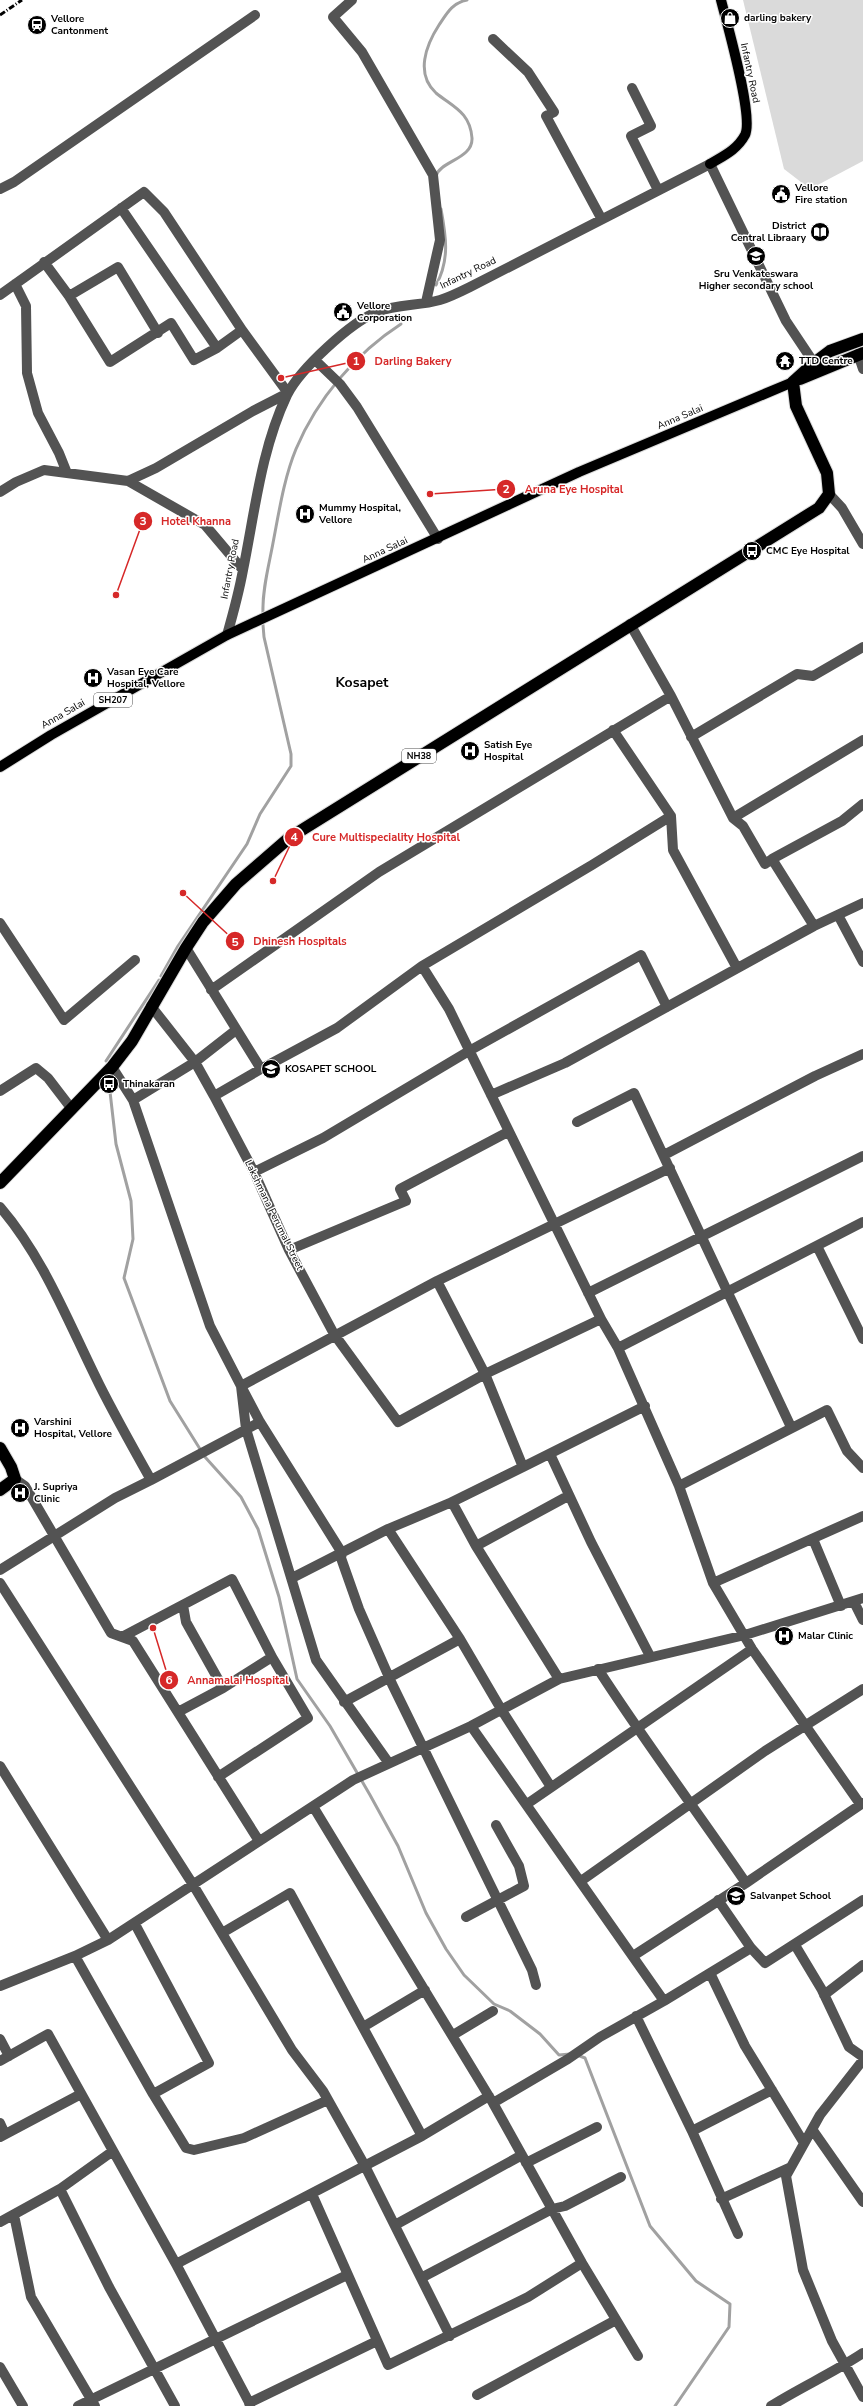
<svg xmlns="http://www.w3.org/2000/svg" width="863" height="2406" font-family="'Nunito Sans',sans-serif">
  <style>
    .green { fill: #dadada }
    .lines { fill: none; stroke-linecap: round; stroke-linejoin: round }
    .stream { stroke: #a1a1a1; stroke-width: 3 }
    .major-casing { stroke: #dbdbdb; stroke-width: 12 }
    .highway-casing { stroke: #dbdbdb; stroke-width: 14 }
    .minor { stroke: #535353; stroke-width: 10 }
    .major { stroke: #000; stroke-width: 10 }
    .highway { stroke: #000; stroke-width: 12 }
    .rail { stroke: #000; stroke-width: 3; stroke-dasharray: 6 2 1 2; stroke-linecap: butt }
    .labels { text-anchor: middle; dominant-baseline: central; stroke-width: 3; stroke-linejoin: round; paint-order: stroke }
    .shield { fill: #fff; stroke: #4c4c4c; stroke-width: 1 }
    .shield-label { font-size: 9px; font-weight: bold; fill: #000 }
    .poi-label { font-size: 10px; font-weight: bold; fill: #000; stroke: #fff; text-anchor: start }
    .street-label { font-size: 10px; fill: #000; stroke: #fff }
    .district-label { font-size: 14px; font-weight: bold; fill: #000; stroke: #fff }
    .leader { fill: none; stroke: #d62828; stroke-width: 1.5 }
    .callout-dot { fill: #d62828; stroke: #fff; stroke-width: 1.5 }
    .mark-label { font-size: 12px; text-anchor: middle; font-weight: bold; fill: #fff }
    .callout-label { font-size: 11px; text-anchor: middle; font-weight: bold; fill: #d62828; stroke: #fff; stroke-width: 3; stroke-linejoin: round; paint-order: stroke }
  </style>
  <rect width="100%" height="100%" fill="#fff"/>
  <path class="green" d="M743,0H863V161L810,189L784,169Z"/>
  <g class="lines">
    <path class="stream" d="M436,176C440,161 473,159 472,138C470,112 453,107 436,93C415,74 426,45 439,25C447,13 452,3 467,0
      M436,285C450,260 446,236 441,209
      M263,613C262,590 269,565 273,543C279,512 284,478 296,449C317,399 356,353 401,324
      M161,976L178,946L247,844L260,814L291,766V754L264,637L263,625
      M106,1061L159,980
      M109,1083L116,1144L131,1201L133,1239L124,1278L170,1401L205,1457L241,1497L258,1529L279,1597L297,1679L330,1726L370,1795L398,1846L426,1913L446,1949L464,1975L494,2004L510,2011L540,2034L559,2055L570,2054
      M577,2055L585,2058L650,2226L696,2281L730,2304L729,2327L675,2406"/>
    <defs>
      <path id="major" d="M710,164C723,156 737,150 745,135C754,117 727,24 721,0
        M0,767L51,735L227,635L579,472L793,382"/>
      <path id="highway" d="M800,379L863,353
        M793,382L814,363L830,351L863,339
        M0,1183L112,1067L132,1041L186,948L203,922L236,884L289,838L819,508L829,494L827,473L796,406L793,382
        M0,1448L11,1467L15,1479L0,1490"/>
    </defs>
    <use href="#major" class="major-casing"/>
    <use href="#highway" class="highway-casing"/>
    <path class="minor" d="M352,0L333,17L362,52L433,175L440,240L426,302
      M493,39L528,72L554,112L546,116L601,218
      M632,88L651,126L631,136L658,190
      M0,189L14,182L255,15
      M121,208L217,348
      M44,262L69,296L110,362L171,323L194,360L217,348L242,330
      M15,284L26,306L27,373L38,413L59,453L67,473
      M0,295L144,192L164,212L242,330L288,393L253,411L156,468L128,481L44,470L16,482L0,492
      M69,296L118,267L158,333
      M858,354L863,369
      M315,360L340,384L357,407L438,539
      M128,481L205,525L243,570
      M829,494L842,508L863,544
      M630,624L671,696L733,818L743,826L765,864L772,859L814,926
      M227,635C233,614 239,592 243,570C255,511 261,450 287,395C300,369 351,322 377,312C397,304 419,306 440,300C450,297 460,292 470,287L710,164L786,321L814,363
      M613,730L671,816L673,850L737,968
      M691,737L797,674L813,676L863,647
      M733,818L863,740
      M772,859L842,821L863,804
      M838,915L863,962
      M0,923L64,1020L135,960
      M186,948L261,1069L337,1028L422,966L592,865L671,816
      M422,966L449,1009L601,1319L618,1348L679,1486L713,1583L752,1649L860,1804
      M211,990L379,872L671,696
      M151,1006L195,1062L214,1096L254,1172L289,1250L334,1334L398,1422L485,1374L601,1319
      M112,1067L133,1100L210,1326L241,1386L246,1429L316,1660L388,1762
      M0,1091L36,1068L48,1078L71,1108
      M491,1095L565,1063L814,926L863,903
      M214,1096L261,1069
      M133,1100L195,1062L236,1030
      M577,1122L634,1093L791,1427
      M664,1155L815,1076L863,1054
      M254,1172L323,1138L469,1051L641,955L667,1007
      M0,1207C44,1258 69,1324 99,1384C115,1416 133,1448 151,1480L115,1498L0,1570
      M817,1246L863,1339
      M289,1250L406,1201L400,1189L508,1132
      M437,1281L485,1374L523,1467L645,1406
      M588,1293L863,1156
      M618,1348L863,1222
      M550,1454L591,1542L650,1656
      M15,1479L25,1486L111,1633L133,1641L259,1841
      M151,1480L260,1422
      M679,1486L827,1410L847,1451L863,1468
      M452,1502L476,1546L559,1679
      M388,1529L452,1502L523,1467
      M813,1539L841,1606
      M476,1546L568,1496
      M292,1578L388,1529L460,1639L501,1709L551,1787
      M0,1583L192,1883L292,2050L323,2091L365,2166L450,2336
      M713,1583L863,1516
      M854,1602L863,1620
      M183,1605L186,1622L223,1688
      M122,1637L232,1579L272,1657L308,1718L218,1777
      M598,1669C645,1742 697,1811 746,1883
      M344,1702L460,1639
      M178,1712L223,1688L272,1657
      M471,1726L664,2001
      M0,1766L108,1940
      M527,1804L752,1649
      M314,1808L493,2103L582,2263L638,2356
      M581,1881L765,1751L863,1689
      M718,1900L751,1948L765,1963L863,1900
      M466,1917L524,1886L519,1866L496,1825
      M222,1933L290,1893L422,2136
      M795,1945L822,1990L849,2047L863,2057
      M75,1956L153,2094L209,2063L135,1924
      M633,1956L746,1883L863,1803
      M710,1973L745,2046L804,2143
      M536,1985L532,1970L392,1684L359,1609L341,1558L342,1553L260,1422L241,1386L437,1281L670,1168
      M0,1986L75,1956L108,1940L353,1780L471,1726L559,1679L745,1635L863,1598
      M824,1995L863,1965
      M636,2016L692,2131L738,2234
      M363,2027L425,1990
      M453,2035L493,2011
      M0,2039L9,2056
      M863,2060L820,2115L786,2176L803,2270L832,2341L863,2397
      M0,2061L48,2034L176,2264L251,2406
      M153,2094L186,2148L194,2150L244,2138L328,2100
      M493,2103L568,2059L600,2037L664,2001L751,1948
      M0,2123L5,2134
      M812,2129L863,2202
      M692,2131L772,2090
      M0,2137L81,2094
      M526,2163L597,2127
      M60,2189L109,2287L175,2406
      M312,2194L388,2365L528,2297L582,2263
      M721,2199L791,2167
      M14,2215L31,2297L95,2406
      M0,2222L60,2189L113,2151
      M395,2225L522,2155
      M176,2264L422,2136L489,2096
      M421,2278L552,2209L565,2206L621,2177
      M0,2367L23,2406
      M477,2395L616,2320
      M249,2403L377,2341
      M78,2406L347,2275
      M771,2406C801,2387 833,2373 863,2353"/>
    <use href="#major" class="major"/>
    <use href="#highway" class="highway"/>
    <path class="rail" d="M0,15L22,0"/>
  </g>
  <defs>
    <symbol id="shop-disc" viewBox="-11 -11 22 22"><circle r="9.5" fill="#000" stroke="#fff"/><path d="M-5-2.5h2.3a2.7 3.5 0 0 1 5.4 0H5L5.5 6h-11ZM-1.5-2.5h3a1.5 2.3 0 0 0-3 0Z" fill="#fff"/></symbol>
    <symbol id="station-disc" viewBox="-11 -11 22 22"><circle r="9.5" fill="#000" stroke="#fff"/><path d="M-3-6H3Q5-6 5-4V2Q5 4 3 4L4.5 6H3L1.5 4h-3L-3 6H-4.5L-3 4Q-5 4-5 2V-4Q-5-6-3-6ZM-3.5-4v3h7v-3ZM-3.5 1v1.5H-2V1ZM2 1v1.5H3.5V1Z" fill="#fff"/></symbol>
    <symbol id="civic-disc" viewBox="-11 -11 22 22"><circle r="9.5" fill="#000" stroke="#fff"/><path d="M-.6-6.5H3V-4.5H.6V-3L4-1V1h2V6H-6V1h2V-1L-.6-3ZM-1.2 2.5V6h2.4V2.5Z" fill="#fff"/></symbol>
    <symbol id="library-disc" viewBox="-11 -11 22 22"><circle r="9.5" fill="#000" stroke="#fff"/><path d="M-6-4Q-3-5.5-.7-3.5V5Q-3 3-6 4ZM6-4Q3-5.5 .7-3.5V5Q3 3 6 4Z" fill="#fff"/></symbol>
    <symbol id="school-disc" viewBox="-11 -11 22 22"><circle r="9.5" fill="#000" stroke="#fff"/><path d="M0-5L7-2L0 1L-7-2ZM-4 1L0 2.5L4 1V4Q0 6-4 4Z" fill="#fff"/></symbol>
    <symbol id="temple-disc" viewBox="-11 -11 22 22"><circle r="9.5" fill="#000" stroke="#fff"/><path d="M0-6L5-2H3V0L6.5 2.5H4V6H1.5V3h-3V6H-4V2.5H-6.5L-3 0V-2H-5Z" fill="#fff"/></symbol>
    <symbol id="hospital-disc" viewBox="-11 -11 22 22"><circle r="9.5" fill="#000" stroke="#fff"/><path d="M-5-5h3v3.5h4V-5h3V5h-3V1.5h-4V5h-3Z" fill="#fff"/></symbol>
    <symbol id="bus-disc" viewBox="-11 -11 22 22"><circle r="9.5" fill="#000" stroke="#fff"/><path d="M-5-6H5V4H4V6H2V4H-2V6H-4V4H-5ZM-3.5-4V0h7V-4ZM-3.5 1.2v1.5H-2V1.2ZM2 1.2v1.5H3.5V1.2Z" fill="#fff"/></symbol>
  </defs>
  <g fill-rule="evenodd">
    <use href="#shop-disc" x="719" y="7" width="22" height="22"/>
    <use href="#station-disc" x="26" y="14" width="22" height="22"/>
    <use href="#civic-disc" x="770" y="183" width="22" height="22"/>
    <use href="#library-disc" x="809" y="221" width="22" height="22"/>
    <use href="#school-disc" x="745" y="245" width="22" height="22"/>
    <use href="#civic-disc" x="332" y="301" width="22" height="22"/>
    <use href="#temple-disc" x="774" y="350" width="22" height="22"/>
    <use href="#hospital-disc" x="294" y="503" width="22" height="22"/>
    <use href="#bus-disc" x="741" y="540" width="22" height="22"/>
    <use href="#hospital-disc" x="82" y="667" width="22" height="22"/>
    <use href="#hospital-disc" x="459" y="740" width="22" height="22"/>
    <use href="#school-disc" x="260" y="1058" width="22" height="22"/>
    <use href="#bus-disc" x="98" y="1073" width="22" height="22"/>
    <use href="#hospital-disc" x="9" y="1417" width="22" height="22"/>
    <use href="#hospital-disc" x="9" y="1482" width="22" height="22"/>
    <use href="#hospital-disc" x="773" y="1625" width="22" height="22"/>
    <use href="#school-disc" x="725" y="1885" width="22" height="22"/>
  </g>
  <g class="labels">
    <g class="shield">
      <rect x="94" y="693" width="38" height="14" rx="3"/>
      <rect x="402" y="749" width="34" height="14" rx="3"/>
    </g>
    <g class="shield-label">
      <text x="113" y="700">SH207</text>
      <text x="419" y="756">NH38</text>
    </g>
    <g class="poi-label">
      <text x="744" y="18">darling bakery</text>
      <text x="51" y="19">Vellore<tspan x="51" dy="12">Cantonment</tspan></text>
      <text x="795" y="188">Vellore<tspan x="795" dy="12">Fire station</tspan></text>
      <text x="806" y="226" text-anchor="end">District<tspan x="806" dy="12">Central Libraary</tspan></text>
      <text x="756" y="274" text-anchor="middle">Sru Venkateswara<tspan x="756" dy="12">Higher secondary school</tspan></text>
      <text x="357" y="306">Vellore<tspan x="357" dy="12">Corporation</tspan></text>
      <text x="799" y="361">TTD Centre</text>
      <text x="319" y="508">Mummy Hospital,<tspan x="319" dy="12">Vellore</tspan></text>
      <text x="766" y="551">CMC Eye Hospital</text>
      <text x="107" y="672">Vasan Eye Care<tspan x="107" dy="12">Hospital, Vellore</tspan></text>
      <text x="484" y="745">Satish Eye<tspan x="484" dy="12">Hospital</tspan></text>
      <text x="285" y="1069">KOSAPET SCHOOL</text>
      <text x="123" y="1084">Thinakaran</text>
      <text x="34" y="1422">Varshini<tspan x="34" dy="12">Hospital, Vellore</tspan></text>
      <text x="34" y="1487">J. Supriya<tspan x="34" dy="12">Clinic</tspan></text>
      <text x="798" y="1636">Malar Clinic</text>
      <text x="750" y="1896">Salvanpet School</text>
    </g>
    <g class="street-label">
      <text transform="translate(750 73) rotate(78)">Infantry Road</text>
      <text transform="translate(468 273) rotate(-26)">Infantry Road</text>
      <text transform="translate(680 417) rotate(-23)">Anna Salai</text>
      <text transform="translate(385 550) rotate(-25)">Anna Salai</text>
      <text transform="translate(230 569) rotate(-79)">Infantry Road</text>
      <text transform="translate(63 714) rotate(-30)">Anna Salai</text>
      <text transform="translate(274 1215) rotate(64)">Lakshmana Perumal Street</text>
    </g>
    <g class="district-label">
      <text x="362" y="682">Kosapet</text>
    </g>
  </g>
  <path class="leader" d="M281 378L356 361M430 494L506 489M116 595L143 521M273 881L294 837M183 893L235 941M153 1628L169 1680"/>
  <g class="callout-dot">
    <circle cx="281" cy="378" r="4"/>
    <circle cx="430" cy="494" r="4"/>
    <circle cx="116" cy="595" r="4"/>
    <circle cx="273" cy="881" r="4"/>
    <circle cx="183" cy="893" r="4"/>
    <circle cx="153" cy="1628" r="4"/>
    <circle cx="356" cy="361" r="10"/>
    <circle cx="506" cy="489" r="10"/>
    <circle cx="143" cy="521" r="10"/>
    <circle cx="294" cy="837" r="10"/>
    <circle cx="235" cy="941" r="10"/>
    <circle cx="169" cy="1680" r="10"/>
  </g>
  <g class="mark-label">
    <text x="356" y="365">1</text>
    <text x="506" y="493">2</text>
    <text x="143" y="525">3</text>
    <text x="294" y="841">4</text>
    <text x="235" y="946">5</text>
    <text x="169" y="1684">6</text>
  </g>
  <g class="callout-label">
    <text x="413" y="365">Darling Bakery</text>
    <text x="574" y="493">Aruna Eye Hospital</text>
    <text x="196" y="525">Hotel Khanna</text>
    <text x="386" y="841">Cure Multispeciality Hospital</text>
    <text x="300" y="945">Dhinesh Hospitals</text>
    <text x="238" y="1684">Annamalai Hospital</text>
  </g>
</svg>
